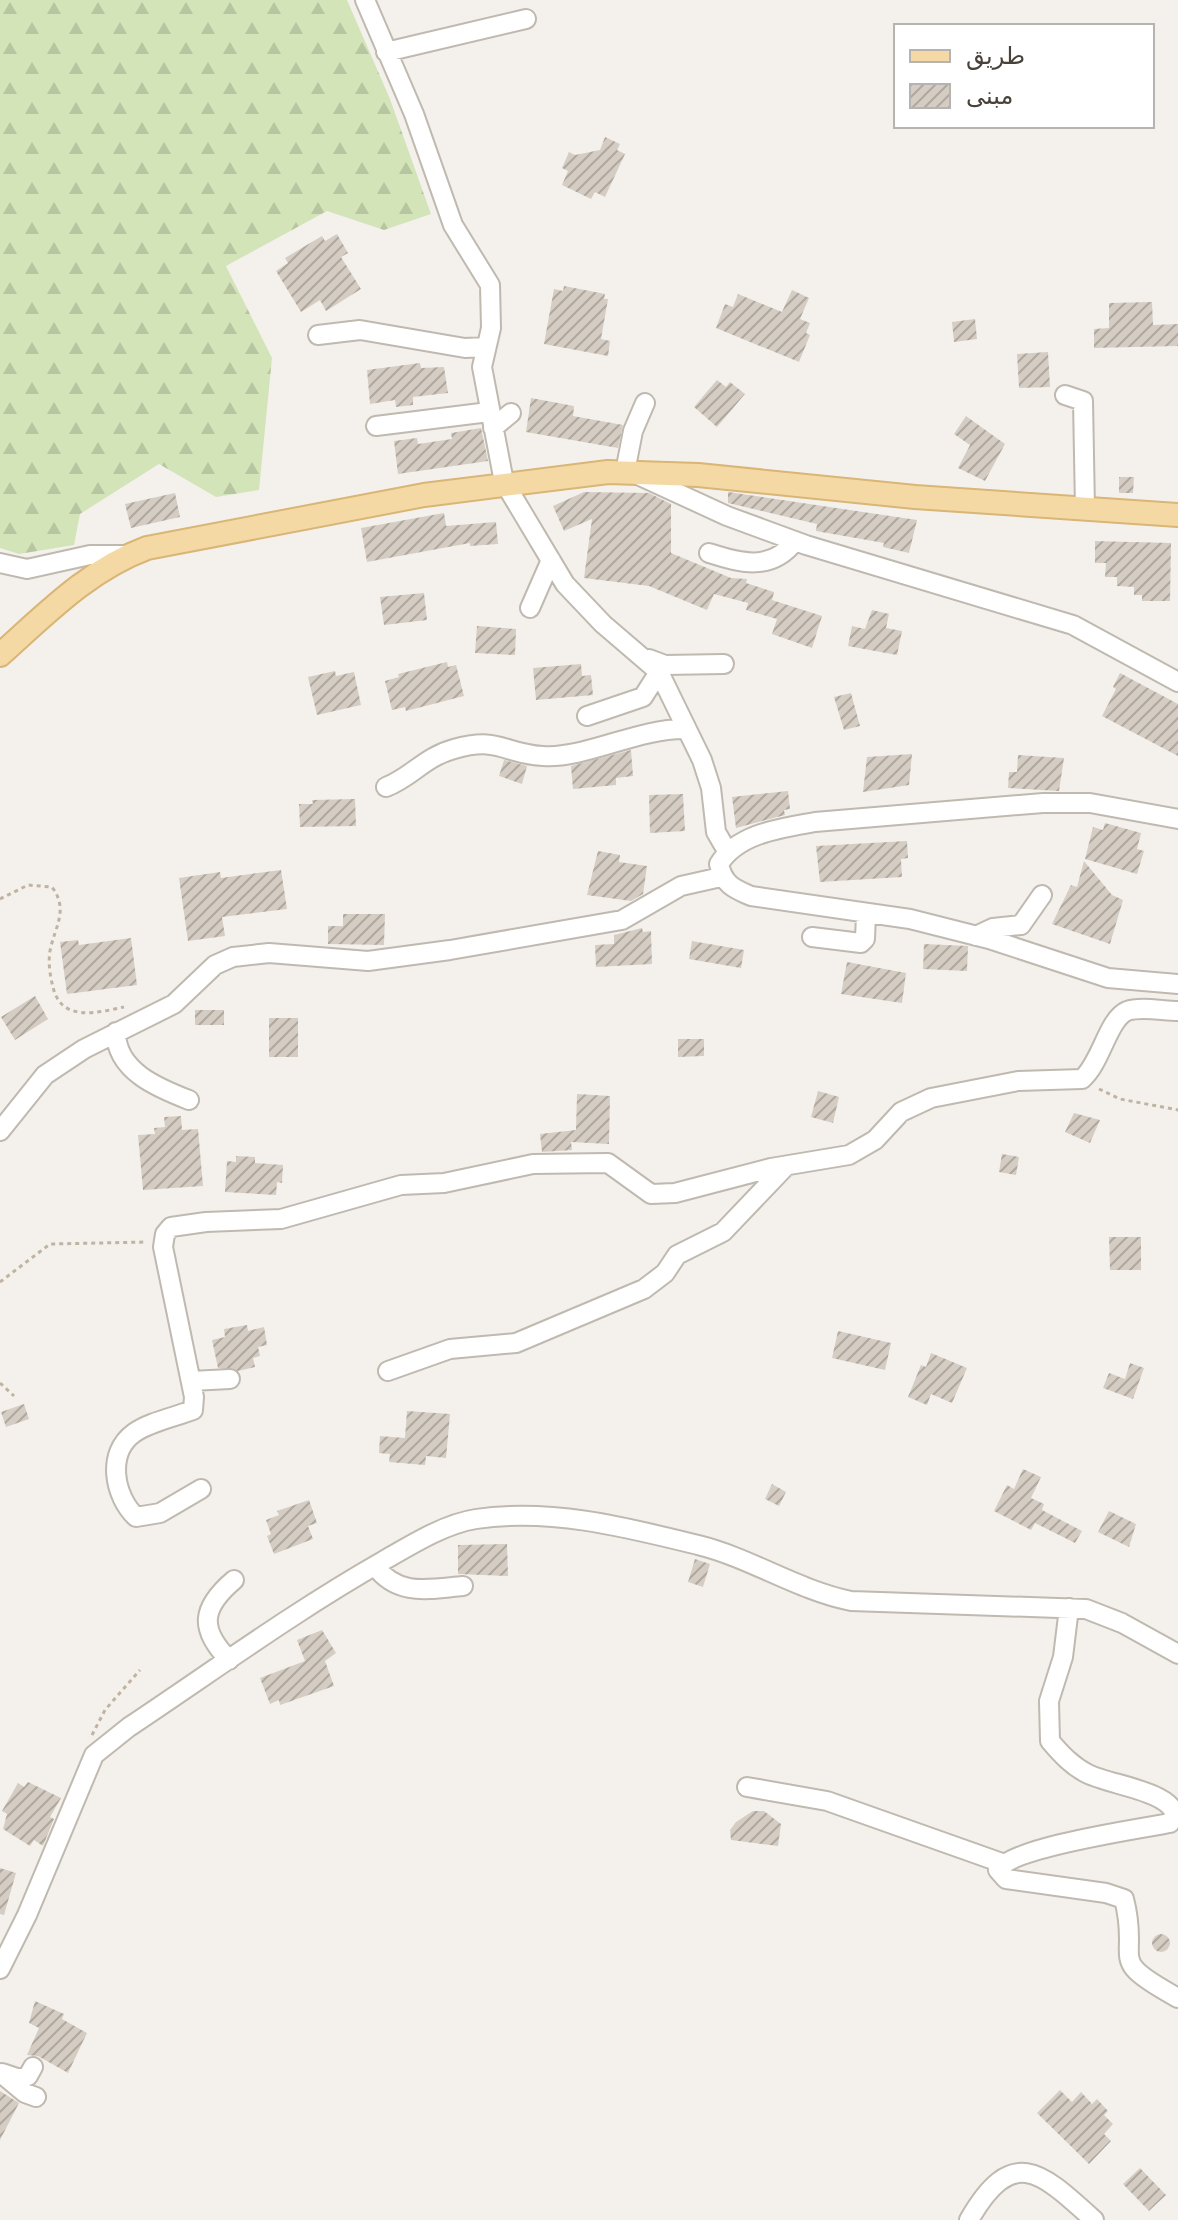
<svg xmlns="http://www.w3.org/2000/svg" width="1178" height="2220" font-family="'DejaVu Sans',Vazirmatn,sans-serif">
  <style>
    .forest { fill: url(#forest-firs) }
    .building { fill: url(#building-hatch) }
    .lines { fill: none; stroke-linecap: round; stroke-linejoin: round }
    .minor-casing { stroke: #bfb9af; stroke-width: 22 }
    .major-casing { stroke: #d9b576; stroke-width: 26 }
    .path { stroke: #c0b3a2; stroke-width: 3; stroke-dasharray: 4 4; stroke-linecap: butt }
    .minor { stroke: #fff; stroke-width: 18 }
    .major { stroke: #f5d9a5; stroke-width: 22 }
  </style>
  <defs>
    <pattern id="forest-firs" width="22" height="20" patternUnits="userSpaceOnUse" patternTransform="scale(2)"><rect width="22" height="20" fill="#d3e4b9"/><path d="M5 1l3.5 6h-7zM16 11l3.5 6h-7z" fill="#b7c5a0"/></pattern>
    <pattern id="building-hatch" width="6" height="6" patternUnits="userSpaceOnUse" patternTransform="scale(2)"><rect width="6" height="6" fill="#d5cdc3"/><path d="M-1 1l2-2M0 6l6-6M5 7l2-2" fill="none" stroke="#afa89f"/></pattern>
  </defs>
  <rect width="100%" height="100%" fill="#f4f1ec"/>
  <path class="forest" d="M0,0H347L390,99L431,214L384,230L327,211L226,266L272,358L259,490L216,497L159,464L80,514L74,545L19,554L0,548Z"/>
  <path class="building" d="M605,137L620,144L617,150L625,154L605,197L595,192L591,199L562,185L568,171L562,168L569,152L575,155L600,150Z
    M337,234L348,253L341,257L361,289L326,311L320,300L301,312L276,271L288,263L285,258L322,236L325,241Z
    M564,286L605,294L604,299H608L601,339L610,341L608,356L544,344L554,289L563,291Z
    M792,290L809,298L800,319L810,323L806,333L810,335L799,362L716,328L725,304L733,307L738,294L782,312Z
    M1152,302L1153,325L1178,324V346L1094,348V329L1109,328V303Z
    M975,319L977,339L954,342L952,322Z
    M1048,352L1050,387L1019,388L1017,354Z
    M420,363L421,368L444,367L448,393L413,397V405L396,407L395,400L370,404L367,370Z
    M717,380L726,387L730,382L745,394L717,427L694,407Z
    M531,398L574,406L573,416L623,425L618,448L526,432Z
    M966,416L1005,444L985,481L958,468L970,445L954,434Z
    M481,428L488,461L398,474L394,441L417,438L418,444L452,439L451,433Z
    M1119,477H1134L1133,493H1119Z
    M584,492L649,493L671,504V553L731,578L747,579L746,583L774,592L772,600L822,616L812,648L772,634L777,619L746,610L748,603L714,594L707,610L649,586L584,578L592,519L564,531L553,506Z
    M728,492L917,520L909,553L883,547L884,543L816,531L817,524L728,503Z
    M175,493L180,517L131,528L125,504Z
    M444,513L446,526L496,522L498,544L470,546V543L367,562L361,528Z
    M1095,541L1171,543L1170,601H1142V595H1134V587L1117,586V577H1105L1106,563H1095Z
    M424,593L427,620L384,625L380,597Z
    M872,610L889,614L886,628L902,631L897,655L848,646L852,626L865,629Z
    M477,626L516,629L515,655L475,653Z
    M447,662L448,667L456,665L464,696L406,711L405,707L392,710L385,681L399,677L398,674Z
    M581,664L582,676L591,675L593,695L536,700L533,668Z
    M335,671L336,676L354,672L361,705L317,715L308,677Z
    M1120,673L1178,704V756L1102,716L1116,689L1113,687Z
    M851,693L860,726L844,730L834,697Z
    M631,750L633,776L616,778V785L573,789L571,766Z
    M912,754L909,785L863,792L867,757Z
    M1018,755L1064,758L1059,791L1008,788L1009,772H1017Z
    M504,760L527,766L522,784L499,776Z
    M788,791L790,809L784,810L785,815L736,828L732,797Z
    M683,794L685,831L650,833L649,795Z
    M355,799L356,826L300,827L299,804H313L312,800Z
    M1105,823L1141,833L1137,849L1144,851L1137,874L1085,859L1093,827L1103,830Z
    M907,841L908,858L901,859L902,877L820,882L816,846Z
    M598,851L620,855L619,862L647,866L643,894L631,901L587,895Z
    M1084,861L1112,895L1123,900L1110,944L1052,924L1071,885L1077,887Z
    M281,870L287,909L222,917L225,936L188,941L179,878L220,872L221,878Z
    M343,914H385L384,945L328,944V926H343Z
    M642,928L643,932L651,931L652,964L596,967L595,945L614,944V935Z
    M131,938L137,985L67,994L60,942L78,940L79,945Z
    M692,941L744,950L741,968L689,959Z
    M924,944L968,946L967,971L923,969Z
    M847,962L906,973L902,1003L841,994Z
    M35,996L48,1019L15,1040L1,1017Z
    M195,1010H224V1025H195Z
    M269,1018H298V1057H269Z
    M678,1039H704V1056L678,1057Z
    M818,1091L839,1097L833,1123L811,1117Z
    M577,1094L610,1096L609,1144L571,1142L572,1150L542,1152L540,1134L576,1130Z
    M1074,1113L1100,1120L1090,1143L1065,1132Z
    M181,1116L182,1130L198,1129L203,1186L143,1190L138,1135L155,1134L154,1128L165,1127L164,1117Z
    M1002,1154L1019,1157L1016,1175L999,1172Z
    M236,1156L255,1157V1163L283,1165L282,1183L277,1182L276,1195L225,1192L227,1161L236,1162Z
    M1109,1237H1141V1270H1110Z
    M247,1325L248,1331L264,1327L267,1345L258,1347L260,1356L253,1358L255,1367L238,1371L218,1368L212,1340L225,1337L224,1329Z
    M838,1331L891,1343L885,1370L832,1358Z
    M931,1353L967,1368L952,1403L931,1394L927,1405L908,1397L921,1365L926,1367Z
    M1130,1363L1144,1368L1133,1399L1103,1388L1109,1373L1125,1379Z
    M24,1404L29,1419L6,1427L1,1412Z
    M407,1411L450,1414L446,1458L426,1456L425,1465L389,1462L390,1454L379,1453L380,1436L405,1438Z
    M1023,1469L1041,1477L1031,1498L1044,1504L1042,1510L1082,1531L1075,1543L1035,1523L1031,1530L994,1511L1007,1485L1014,1489Z
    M772,1484L786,1492L779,1506L765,1499Z
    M309,1500L317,1523L308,1526L313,1539L274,1554L267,1536L271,1534L266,1520L279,1515L277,1511Z
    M1109,1511L1136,1524L1129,1547L1098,1532Z
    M507,1544L508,1576L458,1574V1545Z
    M695,1559L710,1564L703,1587L688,1582Z
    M322,1630L336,1653L325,1661L334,1686L280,1705L279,1700L270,1704L260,1678L305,1661L297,1640Z
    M28,1782L61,1798L50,1817L54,1819L43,1846L34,1840L30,1846L3,1829L7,1814L2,1811L18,1783L24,1787Z
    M753,1811H764L781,1824L778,1846L731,1840L730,1830L736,1822Z
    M0,1868L16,1873L4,1915L0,1914Z
    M1152 1943a9 9 0 1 1 18 0a9 9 0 1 1-18 0Z
    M35,2001L64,2014L62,2019L87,2033L68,2073L38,2056L27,2055L39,2028L29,2023Z
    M1060,2090L1072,2102L1081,2092L1092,2104L1097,2099L1108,2111L1104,2115L1113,2124L1104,2134L1111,2141L1089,2164L1037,2113Z
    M0,2091L19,2103L0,2140Z
    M1140,2168L1166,2195L1149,2211L1123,2184Z"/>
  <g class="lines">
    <defs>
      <path id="minor" d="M365,0L414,114L453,225L490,285L491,328L482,367L504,482L565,584L603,624L659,672L702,760L711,788L716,832L727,851
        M386,52L526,19
        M318,335L360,330L465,348L485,347
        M1065,395L1083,401L1085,509
        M376,426L489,412
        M493,428L511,413
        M625,472L633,431L645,403
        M638,475L727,516L806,545L1073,625L1178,682
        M709,553C741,563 771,572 795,541
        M0,563L27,569L90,555H130
        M530,608L551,560
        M649,659L665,665L724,664
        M587,716L643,697L659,672
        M386,787C412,777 424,757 454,749C500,736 503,754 543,756C585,759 638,728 686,729
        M1178,819L1090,803H1043L815,822C782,828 738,833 719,864C723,884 734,889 751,896L910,919L989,939L1108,978L1178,984
        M976,936L993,928L1021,925L1042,895
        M812,937L861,943L865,939L866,914
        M116,1032C116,1071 158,1088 189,1100
        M0,1131L45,1075L84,1049L174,1004L215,965L233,957L269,953L368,961L450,950L622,920L681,886L721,877
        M388,1371L450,1349L516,1343L644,1289L665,1273L677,1255L723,1232L786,1166
        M191,1381L230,1379
        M201,1489L160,1513L136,1517C114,1496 106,1453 134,1433C149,1422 175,1417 193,1410L194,1397L163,1247L165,1234L171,1227L206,1222L281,1219L401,1185L444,1183L533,1164L608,1163L651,1194L675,1193L771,1168L849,1155L875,1140L901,1112L931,1098L1018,1081L1082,1079C1101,1063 1108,1019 1127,1011C1141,1006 1163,1011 1178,1011
        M375,1566C398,1597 429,1589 463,1586
        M1069,1608L1063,1657L1049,1701L1050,1741C1061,1754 1072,1766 1088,1774C1111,1785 1168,1791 1175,1814L1170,1823C1139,1829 1012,1847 998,1870L1006,1879L1106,1893L1124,1899C1141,1964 1103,1957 1178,1998
        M229,1660C199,1629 201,1608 234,1580
        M747,1787L827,1801L1002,1863
        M0,1969L27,1915L94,1755L129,1727C213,1671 295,1611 383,1561C411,1545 444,1524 476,1519C551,1508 625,1527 698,1545C751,1558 797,1590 851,1601L1086,1609L1122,1623L1178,1654
        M2,2073L17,2078L28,2076L33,2067
        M2,2074L25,2093L36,2097
        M969,2220C1013,2143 1042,2173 1094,2220"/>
      <path id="major" d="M0,655C46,614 88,570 147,548L424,495L608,472L698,475L915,497L1178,515"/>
    </defs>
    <use href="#minor" class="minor-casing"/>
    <use href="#major" class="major-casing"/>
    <path class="path" d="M0,899L28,885L52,887C69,910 55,926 50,951C48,962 50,976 53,987C61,1022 96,1013 124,1007
      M1099,1089L1120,1099L1178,1110
      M0,1282L50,1244L147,1242
      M0,1383L14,1396
      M92,1735L105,1710L140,1670"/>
    <use href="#minor" class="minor"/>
    <use href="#major" class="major"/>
  </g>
  <rect x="894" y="24" width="260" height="104" fill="#ffffff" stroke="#b6b3b0" stroke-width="2"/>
  <rect x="910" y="50" width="40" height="12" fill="#f5d9a5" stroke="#b6b3b0" stroke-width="2"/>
  <text x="966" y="64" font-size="24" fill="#48423a">طريق</text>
  <rect x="910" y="84" width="40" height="24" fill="url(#building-hatch)" stroke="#b6b3b0" stroke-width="2"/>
  <text x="966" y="104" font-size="24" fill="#48423a">مبنى</text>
</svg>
